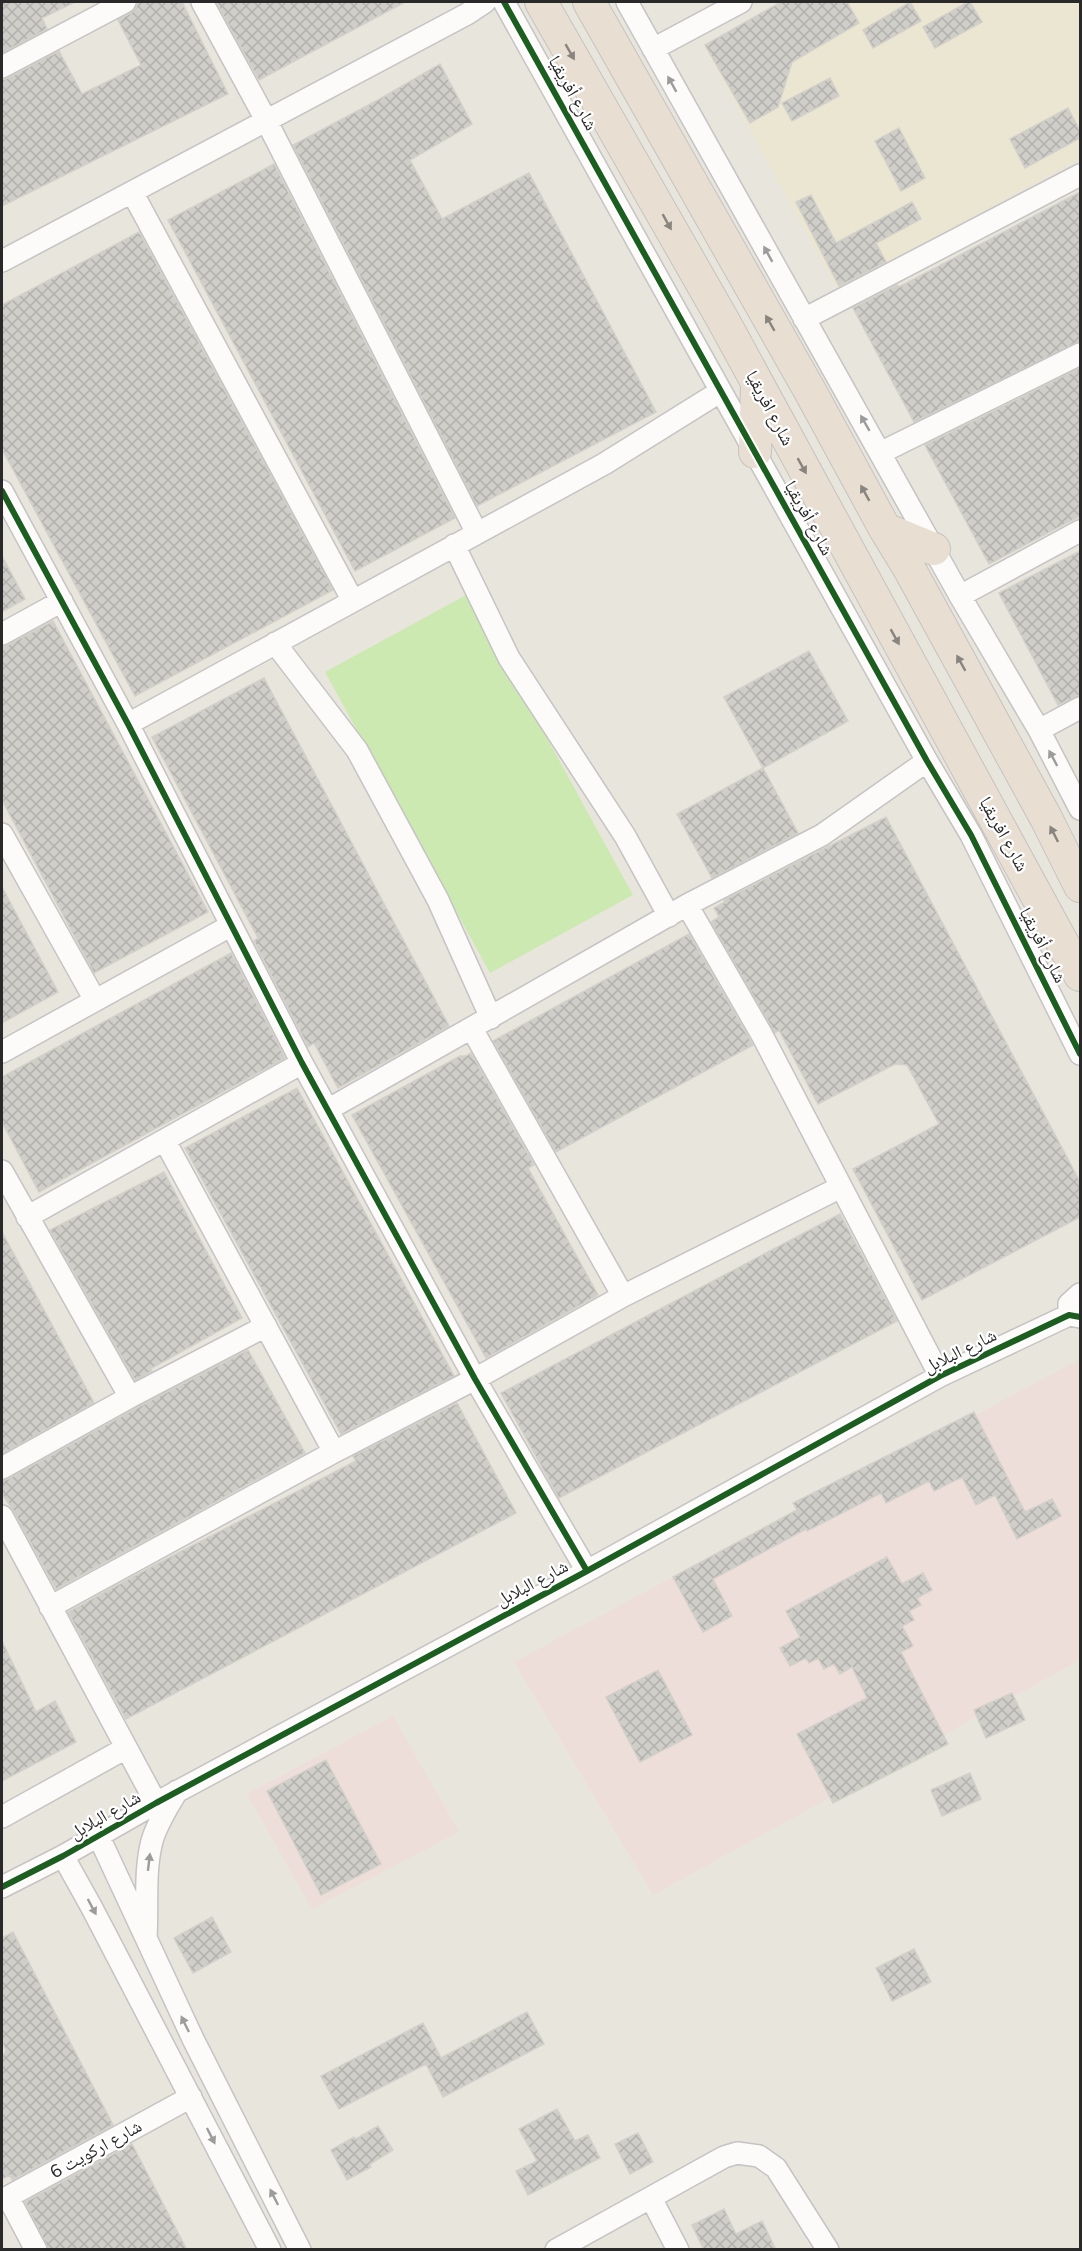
<svg xmlns="http://www.w3.org/2000/svg" width="1082" height="2251" font-family="Figtree,'Noto Naskh Arabic',sans-serif">
  <style>
    .education { fill: #ebe6d1 }
    .medical { fill: #eeded9 }
    .pitch { fill: #cde9b2 }
    .building { fill: url(#building-cross-hatch); stroke: #d3d0ca; stroke-width: 1.5 }
    .lines { fill: none; stroke-linecap: round; stroke-linejoin: round }
    .minor-casing { stroke: #c5c4c3; stroke-width: 24 }
    .highway-casing { stroke: #c4c3c0; stroke-width: 34 }
    .minor { stroke: #fcfbfa; stroke-width: 21 }
    .highway { stroke: #e8dfd2; stroke-width: 32 }
    .cycleway-casing { stroke: #fff; stroke-width: 10 }
    .cycleway { stroke: #1b5e20; stroke-width: 6 }
    .oneway { fill: #88847e }
    .oneway2 { fill: #9d9c9c }
    .labels { text-anchor: middle; dominant-baseline: central; stroke-width: 4.5; stroke-linejoin: round; paint-order: stroke }
    .street-label { font-size: 18px; fill: #292929; stroke: #fff }
  </style>
  <defs>
    <pattern id="building-cross-hatch" width="8" height="8" patternUnits="userSpaceOnUse" patternTransform="scale(1.5)"><rect width="8" height="8" fill="#d0cec9"/><path d="M0 0l8 8M0 8l8-8" fill="none" stroke="#b3b1ad"/></pattern>
  </defs>
  <rect width="100%" height="100%" fill="#e8e5dd"/>
  <path class="education" d="M784,2H1080V159L837,289L704,46Z"/>
  <path class="medical" d="M1080,1359V1660L653,1895L514,1662Z
    M393,1716L459,1832L312,1909L247,1794Z"/>
  <path class="pitch" d="M468,594L633,895L490,973L325,672Z"/>
  <path class="building" d="M2,2H75L42,18L47,29L2,53Z
    M138,2H182L228,94L2,206V80L8,78L59,51L82,94L141,65L118,20L131,13L136,8Z
    M216,2H405L259,80Z
    M781,2H847L859,23L792,62L778,107L750,123L705,45Z
    M910,2L921,21L873,48L863,30Z
    M968,2H970L982,22L935,48L923,27Z
    M440,64L472,124L410,160L442,219L529,173L656,412L477,506L293,145L378,100Z
    M830,78L839,96L792,121L782,103Z
    M1068,108L1080,131V138L1025,168L1010,139Z
    M899,128L925,178L901,191L875,141Z
    M274,164L455,518L355,571L168,220Z
    M1080,192V341L914,422L853,308L897,285L899,287Z
    M811,195L836,243L912,202L921,219L876,243L886,262L839,286L796,202Z
    M139,232L333,590L135,696L2,449V305Z
    M1080,368V516L989,564L925,445Z
    M1080,551V695L1058,705L999,593Z
    M2,556L25,599L2,612Z
    M53,621L208,912L94,973L2,800V647L8,645Z
    M809,651L848,721L763,768L724,697Z
    M264,678L449,1026L338,1088L314,1043L308,1047L254,941L258,938L152,737Z
    M763,768L798,833L712,878L677,814Z
    M886,817L1080,1182V1217L922,1300L853,1169L939,1124L907,1065L895,1064L818,1104L779,1030L775,1033L711,922L719,917L714,908L725,902L724,900Z
    M2,887L58,992L2,1023Z
    M689,934L753,1045L556,1152L493,1041Z
    M231,953L285,1058L39,1192L2,1122V1077Z
    M471,1053L534,1165L528,1168L598,1295L486,1358L352,1115L460,1056H466Z
    M297,1088L454,1376L341,1434L185,1148Z
    M164,1172L242,1318L150,1369L152,1371L135,1380L50,1230Z
    M840,1214L897,1321L559,1498L501,1393Z
    M2,1232L94,1403L2,1454Z
    M248,1350L305,1453L56,1589L13,1510L2,1494V1481L8,1479L142,1405Z
    M457,1403L516,1513L126,1719L68,1612L149,1568L356,1461L353,1456Z
    M974,1412L1025,1512L1052,1499L1061,1516L1017,1539L995,1495L976,1505L962,1477L934,1491L929,1481L886,1503L881,1493L807,1531L806,1529L713,1579L732,1616L703,1632L673,1577L797,1510L793,1503Z
    M887,1557L902,1584L923,1573L932,1590L917,1598L921,1605L909,1611L914,1620L902,1626L913,1646L901,1652L948,1744L833,1803L797,1734L867,1698L852,1667L840,1674L834,1664L824,1669L818,1658L809,1663L806,1658L790,1666L780,1648L800,1637L786,1611Z
    M2,1641L36,1712L55,1701L76,1742L2,1781Z
    M658,1670L692,1735L640,1762L606,1697Z
    M1012,1693L1025,1720L986,1738L974,1710Z
    M326,1760L381,1864L321,1895L267,1791Z
    M970,1773L981,1799L942,1816L931,1790Z
    M212,1917L231,1952L193,1973L174,1938Z
    M13,1932L113,2125L12,2180L10,2175L2,2179V2056L6,2051L2,2042V1938Z
    M914,1949L931,1982L892,2001L876,1968Z
    M527,2012L544,2044L443,2097L426,2064L339,2109L321,2076L423,2023L441,2058Z
    M557,2109L575,2141L588,2135L600,2158L528,2195L516,2171L537,2161L519,2129Z
    M378,2126L393,2150L370,2164L371,2167L347,2180L331,2150L354,2137L356,2139Z
    M638,2133L653,2162L630,2174L615,2144Z
    M132,2144L187,2250H49L25,2202Z
    M724,2209L736,2234L762,2221L776,2250H704L692,2225Z"/>
  <g class="lines">
    <defs>
      <path id="minor" d="M202,2L266,120L477,533
        M504,2L927,761L971,835L1080,1054
        M627,2L960,596L1039,730L1080,809
        M653,49L741,2
        M2,67L125,2
        M132,192L353,601
        M2,261L467,14L485,2
        M804,319L1080,175
        M882,452L1080,354
        M2,491L128,724L302,1063L475,1379L587,1571
        M454,545L509,658L625,836L669,916
        M960,596L1080,531
        M2,634L62,601
        M275,643L357,750L438,900L491,1018
        M128,724L604,464L721,391
        M1039,730L1080,708
        M2,834L95,1000
        M687,905L762,1035L940,1376
        M472,1029L623,1296
        M2,1052L230,926
        M329,1109L687,905L822,835L927,761
        M165,1141L334,1452
        M2,1171L130,1397
        M27,1217L302,1063
        M1069,1315V1304L1080,1294
        M2,1468L130,1397L266,1326
        M2,1516L156,1803
        M50,1607L334,1452L475,1379L623,1296L841,1187
        M2,1817L126,1748
        M99,1837L193,2039L300,2250
        M63,1856L92,1908L270,2250
        M2,1887L63,1856L156,1803L587,1571L940,1376L1069,1315L1080,1317
        M146,1938C148,1907 144,1871 152,1841C157,1823 168,1807 177,1791
        M8,2197L36,2250
        M651,2198L678,2250
        M2,2200L191,2097
        M556,2250L724,2157L737,2153L759,2156L776,2168L828,2250"/>
      <path id="highway" d="M541,2L723,320L1080,975
        M589,2L810,391L885,529L910,570L1046,818L1080,886
        M755,452L757,385
        M885,529L934,549"/>
    </defs>
    <use href="#minor" class="minor-casing"/>
    <use href="#highway" class="highway-casing"/>
    <use href="#minor" class="minor"/>
    <use href="#highway" class="highway"/>
    <defs>
      <path id="cycleway" d="M504,2L927,761L971,835L1080,1054
        M2,491L128,724L302,1063L475,1379L587,1571
        M2,1887L63,1856L156,1803L587,1571L940,1376L1069,1315L1080,1317"/>
    </defs>
    <use href="#cycleway" class="cycleway-casing"/>
    <use href="#cycleway" class="cycleway"/>
  </g>
  <defs><path id="oneway-solid" d="M-6-.8H1V-3.2L6.5 0L1 3.2V.8H-6Z" transform="scale(1.5)"/></defs>
  <g class="oneway">
    <use href="#oneway-solid" transform="translate(570 52) rotate(60)"/>
    <use href="#oneway-solid" transform="translate(667 222) rotate(61)"/>
    <use href="#oneway-solid" transform="translate(770 323) rotate(-120)"/>
    <use href="#oneway-solid" transform="translate(802 466) rotate(61)"/>
    <use href="#oneway-solid" transform="translate(865 493) rotate(-119)"/>
    <use href="#oneway-solid" transform="translate(895 637) rotate(61)"/>
    <use href="#oneway-solid" transform="translate(961 663) rotate(-119)"/>
    <use href="#oneway-solid" transform="translate(1054 834) rotate(-117)"/>
  </g>
  <g class="oneway2">
    <use href="#oneway-solid" transform="translate(672 84) rotate(-119)"/>
    <use href="#oneway-solid" transform="translate(768 254) rotate(-119)"/>
    <use href="#oneway-solid" transform="translate(865 423) rotate(-120)"/>
    <use href="#oneway-solid" transform="translate(1053 758) rotate(-118)"/>
    <use href="#oneway-solid" transform="translate(149 1862) rotate(-83)"/>
    <use href="#oneway-solid" transform="translate(92 1907) rotate(62)"/>
    <use href="#oneway-solid" transform="translate(185 2024) rotate(-116)"/>
    <use href="#oneway-solid" transform="translate(211 2136) rotate(63)"/>
    <use href="#oneway-solid" transform="translate(274 2197) rotate(-117)"/>
  </g>
  <g class="labels">
    <g class="street-label">
      <text transform="translate(573 93) rotate(61)">شارع أفريقيا</text>
      <text transform="translate(770 408) rotate(62)">شارع افريقيا</text>
      <text transform="translate(809 518) rotate(61)">شارع أفريقيا</text>
      <text transform="translate(1004 834) rotate(61)">شارع افريقيا</text>
      <text transform="translate(1043 945) rotate(63)">شارع أفريقيا</text>
      <text transform="translate(960 1351) rotate(-26)">شارع البلابل</text>
      <text transform="translate(532 1583) rotate(-28)">شارع البلابل</text>
      <text transform="translate(105 1815) rotate(-30)">شارع البلابل</text>
      <text transform="translate(96 2149) rotate(-29)">شارع اركويت 6</text>
    </g>
  </g>
  <rect width="1082" height="2251" fill="none" stroke="#292929" stroke-width="6"/>
</svg>
